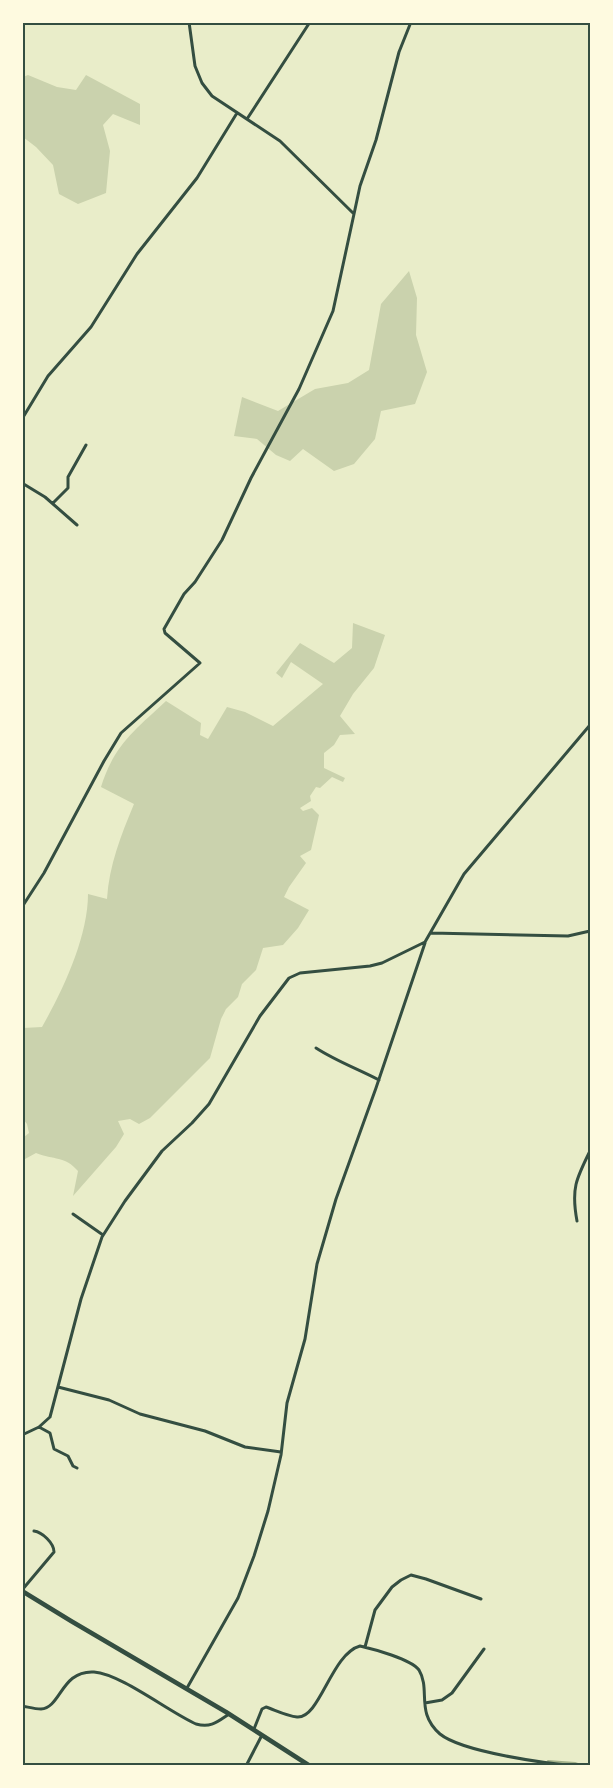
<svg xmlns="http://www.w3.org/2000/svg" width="613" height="1788" font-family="'Open Sans',sans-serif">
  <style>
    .green { fill: #cad2ad }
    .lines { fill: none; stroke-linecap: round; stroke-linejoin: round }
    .stream { stroke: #a3b18a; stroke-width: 2 }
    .minor { stroke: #344e41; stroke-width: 3 }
    .primary { stroke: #344e41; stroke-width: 4.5 }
    .neatline { fill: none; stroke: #344e41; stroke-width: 2 }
  </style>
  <rect width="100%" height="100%" fill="#e9edc9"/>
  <path class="green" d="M28,75L57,87L76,90L86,75L140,104V125L113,114L103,125L110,151L106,193L78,204L59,194L53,165L36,147L23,137V77Z
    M409,271L417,298L416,335L427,372L415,404L381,411L375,439L354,464L334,471L303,449L290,461L276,455L257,439L234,436L242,397L278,411L315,389L348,383L369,370L381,304Z
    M353,623L385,635L374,668L353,694L340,716L355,734L340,735L334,745L324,753V768L345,778L343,782L332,777L320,788L316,787L310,796L311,801L300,808L303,811L312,808L319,815L311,850L300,856L306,863L289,887L284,897L309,910L298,928L283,945L263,948L256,970L242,984L238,997L226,1009L221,1019L210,1058L150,1118L139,1124L130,1119L118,1121L124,1134L116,1147L73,1196L78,1171C65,1156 54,1160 36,1153L25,1159L23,1157L24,1137L29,1133L27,1124L23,1119V1028L42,1027C63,990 88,937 88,894L107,899C109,866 121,835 134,804L101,787C114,745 135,730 166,701L201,723L200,735L208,739L227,707L245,712L273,726L323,684L291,662L282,678L276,673L300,643L334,663L352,648Z"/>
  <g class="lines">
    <path class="stream" d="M548,1761L575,1763L583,1766"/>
    <path class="minor" d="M247,119L310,22
      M354,214L360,186L376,140L399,52L411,22
      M22,419L48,376L91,327L137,254L197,178L237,113
      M22,483L45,497L77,525
      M53,503L68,488V477L86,445
      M22,907L44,873L104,761L121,733L200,663L165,633L164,629L184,594L195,582L222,540L251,478L299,389L333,311L354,214L280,141L212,96L202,83L195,66L189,22
      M431,933L568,936L590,931
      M316,1048C336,1061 358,1069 379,1080
      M73,1214L103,1235
      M577,1221C571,1189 576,1179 590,1151
      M58,1387L109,1400L140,1414L205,1431L245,1447L281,1452
      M39,1427L50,1433L54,1449L68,1456L73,1466L77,1468
      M22,1435L39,1427L50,1417L81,1299L102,1237L125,1201L162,1151L192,1123L209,1104L260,1016L289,978L300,973L370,966L382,963L425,942L464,874L590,725
      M22,1590L54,1552C54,1543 42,1532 34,1531
      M365,1647L375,1610L392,1587L401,1580L411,1575L426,1579L481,1599
      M187,1688L238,1598L254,1556L268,1511L281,1455L287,1403L305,1339L317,1264L336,1199L376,1088L425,943
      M425,1703L442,1700L452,1693L484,1649
      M22,1706C28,1707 35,1709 41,1709C61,1708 61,1670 94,1672C121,1674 169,1712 196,1724C211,1728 217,1722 229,1714
      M254,1729L262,1709L266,1707C275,1710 287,1716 297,1717C320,1719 331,1654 360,1646C373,1649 411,1659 419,1670C431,1690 415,1712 440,1734C462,1752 548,1764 578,1766
      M246,1766L262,1735"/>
    <path class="primary" d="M22,1591L71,1621L226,1712L310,1766"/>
  </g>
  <rect width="613" height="1788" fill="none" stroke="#fefae0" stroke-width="48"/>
  <rect x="24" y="24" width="565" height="1740" class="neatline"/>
</svg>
